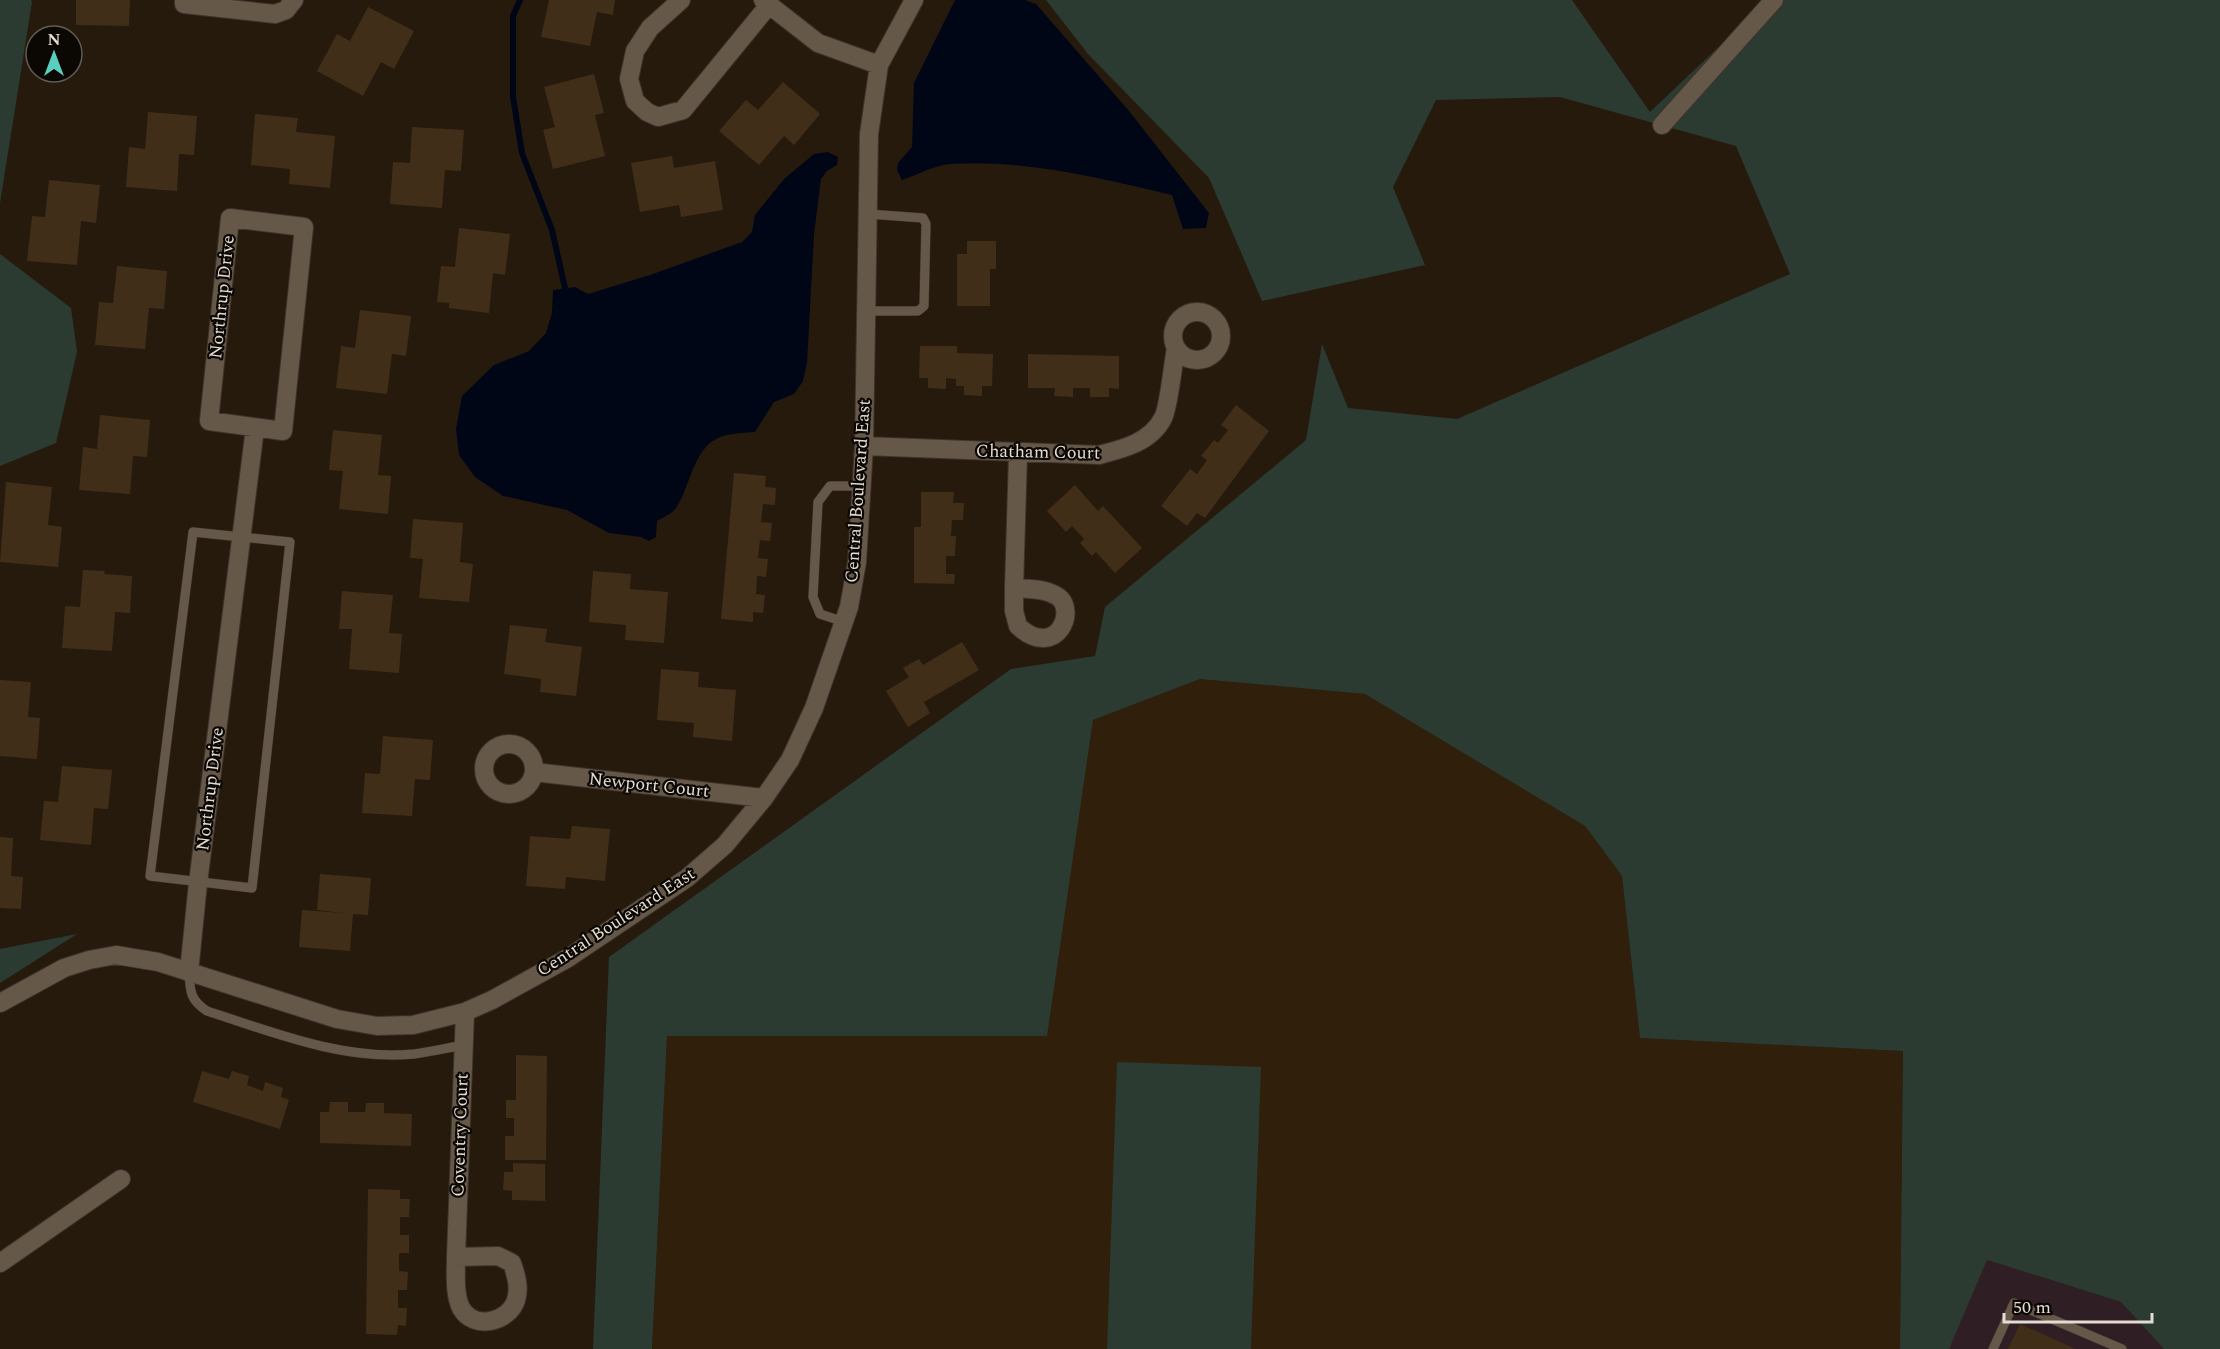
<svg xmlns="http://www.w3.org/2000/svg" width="2220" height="1349" font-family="Spectral,serif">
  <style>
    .built { fill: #2f1f0b }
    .industrial { fill: #301e25 }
    .green { fill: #2b3b32 }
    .water { fill: #000616 }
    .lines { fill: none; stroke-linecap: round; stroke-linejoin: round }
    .stream { stroke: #000616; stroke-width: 6 }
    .building { fill: #402e18 }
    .lane-casing { stroke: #3e342e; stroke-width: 10 }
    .street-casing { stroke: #3e342e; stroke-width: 20 }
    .lane { stroke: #665849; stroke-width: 9 }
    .street { stroke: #665849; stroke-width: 18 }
    .labels { text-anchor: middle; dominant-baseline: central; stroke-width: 4.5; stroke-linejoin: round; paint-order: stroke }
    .street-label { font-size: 18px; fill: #e4dcd3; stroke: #0b0703 }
  </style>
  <rect width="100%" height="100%" fill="#261a0d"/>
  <path class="built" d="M1200,679L1365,694L1585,826L1622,876L1640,1038L1903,1051L1900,1349H652L667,1036H1046L1093,720Z"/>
  <path class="industrial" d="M1987,1260L2121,1302L2164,1349H1948Z"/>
  <path class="green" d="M0,0H31L32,2L0,203Z
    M1046,0H1572L1650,112L1768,0H2220V1349H2164L2121,1302L1987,1260L1949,1349H1900L1903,1051L1640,1038L1622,876L1585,826L1365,694L1200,679L1093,720L1047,1036H667L652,1349H593L609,957L1011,669L1095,656L1105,607L1306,440L1322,344L1348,408L1457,419L1790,274L1736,146L1560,97L1436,100L1393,187L1425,265L1262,301L1209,178L1088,54Z
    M0,254L71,308L77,352L56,443L0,466Z
    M77,934L0,983V949Z
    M1117,1062L1261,1067L1251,1349H1107Z"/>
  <path class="water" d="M955,0H1025L1036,4L1129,111L1209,213L1206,228L1183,229L1172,195C1101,178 1023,159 950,164C935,165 917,175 902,180L897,170L898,163L912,147L914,83Z
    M828,152L838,157L837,165L827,171L821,179L814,234L807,363L803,381L794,394L774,402L755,432C743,433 729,433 718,438C693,449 690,488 676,508C672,514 663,517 657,521L656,537L649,541L641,537L609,533L567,510L503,496L475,477L459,455L456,429L462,396L494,365L529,351L546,333L552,313L553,290L575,287L588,294L650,275L742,242L752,232L755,215L784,179L814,154Z"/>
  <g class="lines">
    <path class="stream" d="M520,0L513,16V97L522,153L552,230L565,288"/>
  </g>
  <path class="building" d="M76,0H130L129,26L76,25Z
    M549,0H615L613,15L597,12L590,46L541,37Z
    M368,7L414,31L394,69L381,62L363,96L317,71L337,34L350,41Z
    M594,74L604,113L595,115L605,156L553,169L543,130L555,127L544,87Z
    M783,82L820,114L794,145L784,136L759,165L719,131L746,100L758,110Z
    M148,112L197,116L194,155L179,154L177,191L126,187L129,147L145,149Z
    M255,114L298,118L296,132L335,136L330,188L289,184L290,169L251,165Z
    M412,127L464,130L461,171L445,170L442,208L390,204L393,162L410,163Z
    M672,156L674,168L715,161L723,210L681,217L679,205L640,212L631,163Z
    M49,180L100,185L96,223L81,221L77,265L27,261L32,216L45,217Z
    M459,228L510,234L505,275L493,273L489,313L449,308V303L437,302L441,266L455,267Z
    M967,241H996V269H990V306H957V254H967Z
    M117,266L167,271L164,309L149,308L145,349L95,345L99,302L113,303Z
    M360,310L411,316L406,356L392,354L387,394L336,388L341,346L355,348Z
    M920,346H957V353L993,354L992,386H982V396L964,395V386H956V379L946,378V389L928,388V378H919Z
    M1028,354L1119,356V389L1109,388V397H1090V388H1073V397L1054,396L1055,388H1028Z
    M1236,405L1269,431L1205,518L1197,513L1187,526L1161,506L1190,469L1197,474L1207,460L1201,456L1214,440L1218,443L1228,430L1221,425Z
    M100,415L150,420L147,457L133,456L130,494L79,490L83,447L97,449Z
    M333,430L382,435L378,475L391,476L388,514L339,509L343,471L329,470Z
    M734,473L766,476L765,487L776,488L775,505L763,504L761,522L772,523L770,541L760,540L758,558L768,559L766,577L757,576L756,594L765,595L763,613L753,612V622L721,619Z
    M6,482L52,487L48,525L62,527L58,567L0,562Z
    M1075,485L1098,511L1103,506L1142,548L1115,573L1096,552L1092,556L1080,543L1084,539L1072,526L1066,532L1047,511Z
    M921,492H954L953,503H964L963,520H952L951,536H956L955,556H946V574H955L954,584L914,583V527H921Z
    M413,519L463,523L460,562L473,564L469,602L419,598L423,559L410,558Z
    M83,570L105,571L104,574L132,576L130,613L115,612L112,651L62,648L65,606L80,607Z
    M593,571L631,574L630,589L668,592L664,643L625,640L626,625L589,622Z
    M342,591L393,595L389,633L402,634L399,673L349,669L352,629H339Z
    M510,625L547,629L545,642L582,647L576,696L540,692L541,679L504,674Z
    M962,642L979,670L924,702L930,713L908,727L886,691L909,677L903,668L919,659L923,665Z
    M661,669L699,672L698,687L736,690L732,741L693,737L694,723L657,720Z
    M0,680L31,682L28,717L40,718L37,759L0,756Z
    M383,736L433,740L430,780L415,779L412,816L362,813L365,773L380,774Z
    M62,766L112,770L108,809L94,808L91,845L40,840L44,801L58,802Z
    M572,826L610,829L605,881L566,877L565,889L526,886L530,836L570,839Z
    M0,837L13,838L11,876L23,877L21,909L0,908Z
    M320,874L371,878L368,915L353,914L350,951L299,947L302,910L342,913L317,910Z
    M516,1055L547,1056L546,1160H505V1136H514V1118H506V1100H516Z
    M202,1071L229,1079L232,1071L249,1076L247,1085L263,1091L265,1082L283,1088L281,1097L289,1100L280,1129L193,1102Z
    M330,1102H348V1112H365L366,1103H384V1113L412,1114L411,1146L320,1143V1112H329Z
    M513,1163L545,1164V1201L512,1200V1191L503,1190L504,1172H513Z
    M368,1189L400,1190V1199H410L409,1217H400V1235H409V1253H399V1271L408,1272L407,1290H398V1308H407L406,1326L398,1325L397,1335L366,1334Z
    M2020,1324L2076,1349H2008Z"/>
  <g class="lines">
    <defs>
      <path id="lane" d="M866,311H918L924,306L926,224L923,218L868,214
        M193,532L290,542L252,888L150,876Z
        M844,622L820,614L813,597L818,502L830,486H862
        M189,972C190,991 190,1000 207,1011C272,1032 344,1061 414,1054C430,1052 447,1048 464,1045
        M1993,1349L2014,1303L2122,1349"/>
      <path id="street" d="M184,0V4L275,14L286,10L294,0
        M681,0L650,28L635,51L629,79L635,101L647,112L658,117L683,110L769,5
        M763,0L818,43L879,65
        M1662,125L1774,0
        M230,218L304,227L283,431L209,421Z
        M1173 336a24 24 0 1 1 48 0a24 24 0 1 1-48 0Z
        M864,446L1099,455C1123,449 1151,442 1163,418C1169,407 1173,363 1176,348
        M1014,588C1027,589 1043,588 1055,595C1080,607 1057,662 1018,626L1014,611V588L1018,454
        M484 769a25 25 0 1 1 50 0a25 25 0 1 1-50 0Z
        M534,772L764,798
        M189,972L198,883L255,428
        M0,1003L64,968L89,960L116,955L158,962L337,1019L377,1026L413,1025L465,1012L492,1000L568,958L687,878L725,845L764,798L790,760L814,708L849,607L857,562L864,446L869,134L879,65L914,0
        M498,1256L512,1263C516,1275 520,1287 516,1300C509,1322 474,1331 461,1308C454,1294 456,1272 456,1257Z
        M456,1257L465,1012
        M0,1263L121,1179"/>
    </defs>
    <use href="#lane" class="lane-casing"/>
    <use href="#street" class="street-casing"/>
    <use href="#lane" class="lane"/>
    <use href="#street" class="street"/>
  </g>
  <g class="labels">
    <g class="street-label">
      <text transform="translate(222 297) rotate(-84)">Northrup Drive</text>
      <text transform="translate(1038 452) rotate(1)">Chatham Court</text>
      <text transform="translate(858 491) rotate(-86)">Central Boulevard East</text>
      <text transform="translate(649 785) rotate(6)">Newport Court</text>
      <text transform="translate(210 789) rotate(-83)">Northrup Drive</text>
      <text transform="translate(616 922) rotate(-33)">Central Boulevard East</text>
      <text transform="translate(460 1135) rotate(-88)">Coventry Court</text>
    </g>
  </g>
  <g transform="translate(54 54)"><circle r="28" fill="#0b0703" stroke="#625c56" stroke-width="1.5"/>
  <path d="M0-4.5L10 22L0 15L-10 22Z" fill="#5acebe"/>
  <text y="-9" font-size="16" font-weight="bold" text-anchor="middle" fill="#e4dcd3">N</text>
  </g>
  <path d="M2004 1313v9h148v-9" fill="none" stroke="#e4dcd3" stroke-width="3"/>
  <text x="2013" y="1313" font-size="18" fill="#e4dcd3" stroke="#0b0703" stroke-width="4.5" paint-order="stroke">50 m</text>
</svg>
